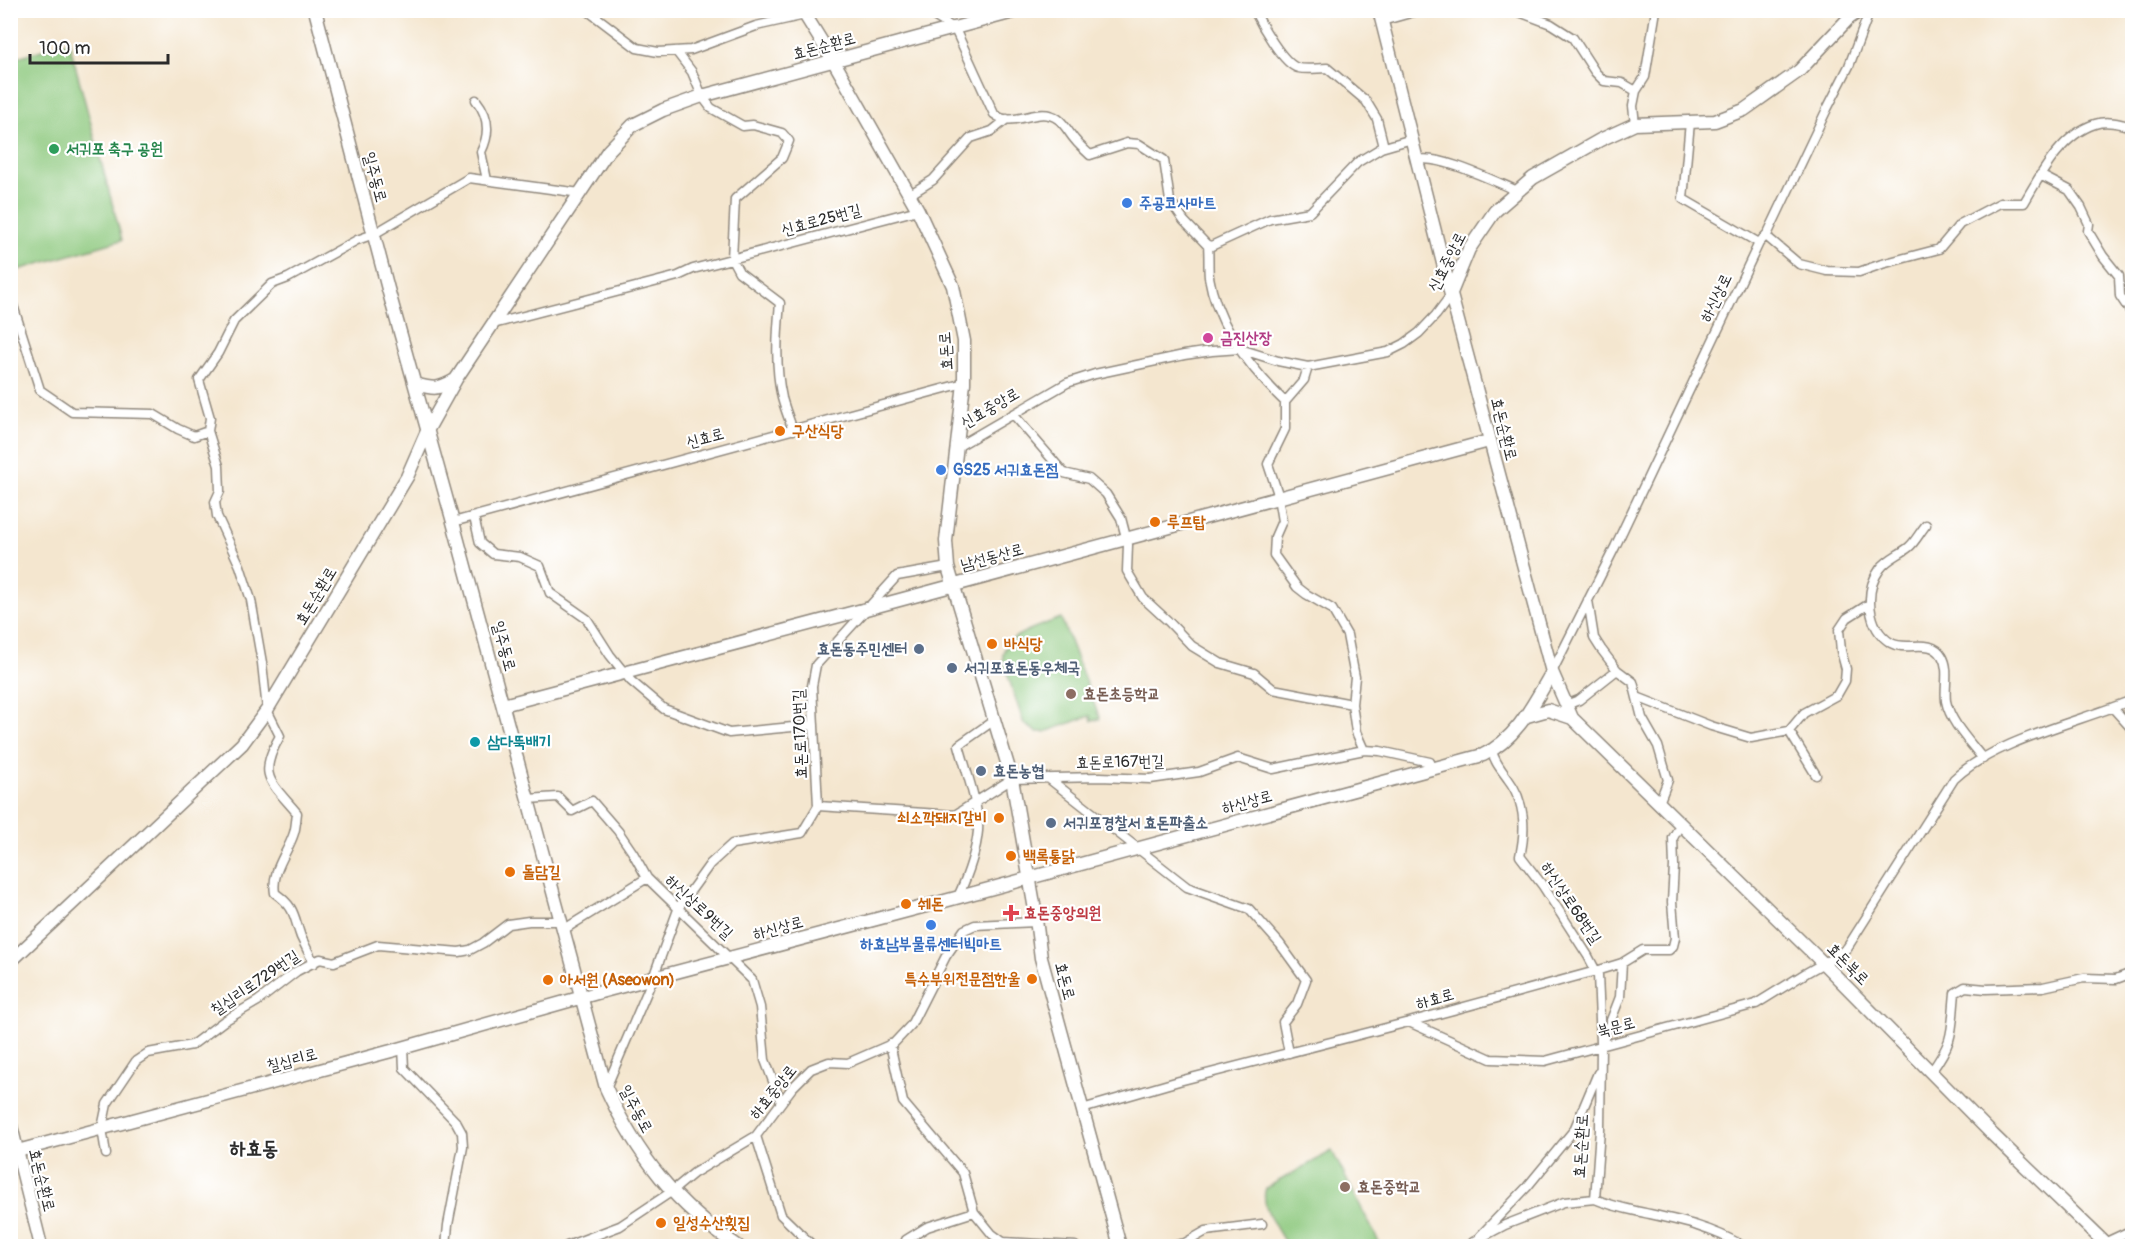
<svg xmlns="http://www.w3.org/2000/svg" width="2143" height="1257" font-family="Pangolin,'Poor Story',sans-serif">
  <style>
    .green { fill: #8cc87d; stroke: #5c7a54; stroke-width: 1.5 }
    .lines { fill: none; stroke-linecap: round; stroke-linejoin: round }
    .street-casing { stroke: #90887d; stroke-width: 11 }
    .secondary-casing { stroke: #90887d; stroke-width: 15 }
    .street { stroke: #fff; stroke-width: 8 }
    .secondary { stroke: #fff; stroke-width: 12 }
    .leisure-dot { fill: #2e9e5b; stroke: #fff; stroke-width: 2 }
    .shop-dot { fill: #3f7fe0; stroke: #fff; stroke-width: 2 }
    .hotel-dot { fill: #d1479c; stroke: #fff; stroke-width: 2 }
    .food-dot { fill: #e8710a; stroke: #fff; stroke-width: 2 }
    .service-dot { fill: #5c6f8a; stroke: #fff; stroke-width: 2 }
    .education-dot { fill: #8d6e63; stroke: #fff; stroke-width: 2 }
    .culture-dot { fill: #0f9aa8; stroke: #fff; stroke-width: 2 }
    .health-dot { fill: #e0444e; stroke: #fff; stroke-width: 2 }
    .labels { text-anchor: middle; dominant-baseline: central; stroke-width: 4.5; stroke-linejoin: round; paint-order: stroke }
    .street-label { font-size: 16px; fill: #2b2b2b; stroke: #fff }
    .leisure-label { font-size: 16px; font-weight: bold; fill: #27864d; stroke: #fff; text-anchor: start }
    .shop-label { font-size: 16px; font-weight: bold; fill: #366cbe; stroke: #fff; text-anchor: start }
    .hotel-label { font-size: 16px; font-weight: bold; fill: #b23c85; stroke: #fff; text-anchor: start }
    .food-label { font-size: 16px; font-weight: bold; fill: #c56008; stroke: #fff; text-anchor: start }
    .service-label { font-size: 16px; font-weight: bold; fill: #4e5e75; stroke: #fff; text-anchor: start }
    .education-label { font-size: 16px; font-weight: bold; fill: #785e54; stroke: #fff; text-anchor: start }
    .culture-label { font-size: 16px; font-weight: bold; fill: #0d838f; stroke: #fff; text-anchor: start }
    .health-label { font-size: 16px; font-weight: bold; fill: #be3a42; stroke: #fff; text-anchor: start }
    .quarter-label { font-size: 20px; font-weight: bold; fill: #2b2b2b; stroke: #fff }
  </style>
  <rect width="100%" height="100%" fill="#fff"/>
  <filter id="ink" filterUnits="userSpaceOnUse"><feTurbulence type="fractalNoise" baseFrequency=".0167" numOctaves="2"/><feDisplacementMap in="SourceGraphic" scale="12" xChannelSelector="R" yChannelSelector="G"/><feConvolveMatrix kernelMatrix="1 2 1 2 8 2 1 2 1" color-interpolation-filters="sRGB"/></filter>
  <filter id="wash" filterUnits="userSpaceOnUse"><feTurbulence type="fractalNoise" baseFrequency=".008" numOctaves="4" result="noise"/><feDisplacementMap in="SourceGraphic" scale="24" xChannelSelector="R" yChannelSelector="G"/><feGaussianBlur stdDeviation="1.35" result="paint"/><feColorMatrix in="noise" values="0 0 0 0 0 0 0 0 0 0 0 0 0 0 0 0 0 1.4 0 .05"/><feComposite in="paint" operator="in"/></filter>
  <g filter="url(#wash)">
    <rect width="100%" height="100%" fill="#f4e6cf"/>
    <path class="green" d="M69,42L122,240L11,272V59Z
      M1061,618L1100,719L1092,721L1090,716L1045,732H1037L1024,724L1003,661C999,635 1041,626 1061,618Z
      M1332,1151L1381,1246H1287C1279,1232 1259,1205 1266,1188Z"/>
  </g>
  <g filter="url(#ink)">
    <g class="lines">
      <defs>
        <path id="street" d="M587,10L637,48L658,52L691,50L756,26L805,15
          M924,10L955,29L994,114C1014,130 1038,104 1058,119C1065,124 1070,135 1076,141C1080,146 1085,150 1090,155L1127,143L1139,144L1164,160L1170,201L1184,221L1209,247L1270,219L1310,212L1358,162L1381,148L1412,139
          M1254,10C1261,24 1283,64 1298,68C1307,70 1318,68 1327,68L1366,101L1377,119L1384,147
          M1514,10L1551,24L1573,38L1595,72L1604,81L1622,83L1636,91
          M1382,21L1421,10
          M676,51L692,72L702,96L711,108L743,126L753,125L782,133L789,141L782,158L735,199L732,259L739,272L780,303C777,334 775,367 782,398C785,409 789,419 793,430
          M476,100C489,116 490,134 481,152L487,180
          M1690,122L1683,199L1759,243
          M1635,124L1633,106L1636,91L1645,77L1656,10
          M1418,160C1439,154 1496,182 1518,191
          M2040,175L2069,190L2081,207L2089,224L2088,231L2103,256L2119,276L2120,296L2132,314
          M909,195L933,180L971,138L992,131L1007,119
          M1766,236L1799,264L1827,271L1859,272L1882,264L1939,249L1960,224L2000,203H2024C2041,174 2061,135 2095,124C2107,120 2121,124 2132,127
          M1208,245C1209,256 1208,267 1209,277C1217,326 1251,369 1285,402
          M10,296L40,390L72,412L153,414L178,429L194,436L208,431L210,418L199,380L218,353L234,321L272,284L288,278L357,240L374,234L469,178L580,193
          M493,324L678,276L693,269L918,210
          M1308,367L1304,380L1285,402V429L1268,464L1277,491L1282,521L1275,537L1274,555L1297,587L1306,594L1332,609L1347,635L1355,677L1352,704L1356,732L1364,750
          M1013,414L1064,473L1089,479L1106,494L1121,518L1128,545L1127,571L1143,598L1168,621L1192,646L1220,663L1254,673L1273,689L1352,704
          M208,431L219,466L220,491L215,502L217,516L240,566L251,600L262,663L267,710L280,736C257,776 270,781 297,813C296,819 296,827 294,833C288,853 271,870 275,893C296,908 293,915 301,937C305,945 309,954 314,963
          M957,447L1067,383L1095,374L1184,355L1212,351L1240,349L1278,361L1308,367L1388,352L1404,344L1419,333L1436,315L1451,295
          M474,517L480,543L493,554L520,557L540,566L550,593L587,619L610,655L631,681L664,709L729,733L814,725
          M453,522L964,383
          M1926,525C1920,532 1915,542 1909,547C1899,555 1887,559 1880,569C1864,591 1867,628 1891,643C1906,652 1931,637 1942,656C1950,669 1944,686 1946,701C1950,722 1970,742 1983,759
          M1588,600L1594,638L1601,649L1617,670L1633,682L1642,718L1658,746L1668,780L1659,803
          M1552,672L1615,547L1759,243L1768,233L1827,109L1849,66L1870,10
          M1637,697L1711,726L1751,738L1789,731L1804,713L1837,695L1845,681L1846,669L1841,651L1839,630L1847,618L1869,604
          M1566,705L1579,700L1617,670
          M2113,708L2132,729
          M1789,731L1816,775
          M1492,751C1495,763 1501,769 1508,779C1525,801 1526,830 1520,856L1543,886L1588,956L1598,975L1601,1042
          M1048,778L1187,887L1249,909L1280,944L1306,980L1297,1004L1283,1022L1289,1053
          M528,799L558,797L572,811L592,801L618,831L633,853L647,878L752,980L760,1007L765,1060L781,1102
          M818,806L955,815L1012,779L1100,777L1150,779L1199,772L1238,758L1273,769L1364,750L1380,751L1430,762L1433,769
          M958,897C967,877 976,853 978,831C980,808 965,768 959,745L993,721
          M563,930L647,878
          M1409,1022L1491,1059L1545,1061L1756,1004L1806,973L1838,955L1847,948L1954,779C1995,740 2079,722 2132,700
          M890,1044L903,1102L963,1173L974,1212L992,1234L1003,1242L1075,1246
          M403,1047L404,1068L456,1122L462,1133L463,1147L448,1225L446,1246
          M1931,1072C1955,1039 1951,1032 1955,993L1965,987L1986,989L2043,987L2084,978L2116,979L2132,973
          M606,1088L653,978L679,907L710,864L732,844L802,833L818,806L812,686L816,665L897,576L948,567
          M1082,1109L1179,1081L1409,1022L1596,971L1622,963L1643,950H1669L1673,946L1675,938L1672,902L1674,866L1673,838L1680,825
          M756,1136L781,1215L813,1246
          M106,1154L102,1128L107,1104L136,1061L148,1053L192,1045L224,1021L258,1001L297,971L320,959L334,962L378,945L459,952L470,950L483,943L508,924L529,921H561
          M1595,1199C1611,1206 1627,1209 1645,1213C1681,1221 1711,1227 1743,1246
          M1480,1236L1527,1187L1574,1130L1598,1073
          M2102,1244L2132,1230
          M567,1246L620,1226L671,1192L694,1173L756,1136L792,1088L811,1069L829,1062L848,1063L894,1043L911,1025L946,956L964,930L975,925L1037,922
          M905,1246L906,1240L927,1227L974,1212
          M1172,1246L1185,1243L1206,1231L1262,1224
          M1470,1246L1473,1242L1505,1225L1564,1202L1595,1199L1600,1130L1601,1046L1620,997L1622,963"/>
        <path id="secondary" d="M315,10L388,289L453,522L606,1088C636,1154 677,1207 738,1246
          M802,10L833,60L918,210L953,286L964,341V383L946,541L948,567L1012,779L1034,904L1041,958L1120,1246
          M1379,10L1451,295L1552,672L1572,718L1823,963L1993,1135L2108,1246
          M1451,293L1469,249L1495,211L1533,178L1600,140L1635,124L1715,121L1744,110L1799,71L1849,18L1861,10
          M415,384C434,389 437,390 455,380
          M503,705L866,609L1489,441
          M1527,716L1548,710L1572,718
          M10,962L242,744L267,710L407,477L428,429L456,379L608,151L633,125L663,110L702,96L1021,10
          M10,1122L41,1246
          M10,1153L395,1050L604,991L926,906L1483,755C1517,739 1534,703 1552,672"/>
      </defs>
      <use href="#street" class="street-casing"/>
      <use href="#secondary" class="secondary-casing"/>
      <use href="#street" class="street"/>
      <use href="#secondary" class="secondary"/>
    </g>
  </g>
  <circle class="leisure-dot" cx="54" cy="149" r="6"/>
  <g class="shop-dot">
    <circle cx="1127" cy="203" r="6"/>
    <circle cx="941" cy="470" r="6"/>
    <circle cx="931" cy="925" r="6"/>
  </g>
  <circle class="hotel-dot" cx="1208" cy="338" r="6"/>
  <g class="food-dot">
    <circle cx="780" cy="431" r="6"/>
    <circle cx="1155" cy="522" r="6"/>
    <circle cx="992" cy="644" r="6"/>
    <circle cx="999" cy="818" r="6"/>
    <circle cx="1011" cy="856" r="6"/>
    <circle cx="510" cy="872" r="6"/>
    <circle cx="906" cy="904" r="6"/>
    <circle cx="1032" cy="979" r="6"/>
    <circle cx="548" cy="980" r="6"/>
    <circle cx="661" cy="1223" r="6"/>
  </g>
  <g class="service-dot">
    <circle cx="919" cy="649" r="6"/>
    <circle cx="952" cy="668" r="6"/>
    <circle cx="981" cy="771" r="6"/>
    <circle cx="1051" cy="823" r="6"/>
  </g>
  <g class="education-dot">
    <circle cx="1071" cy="694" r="6"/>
    <circle cx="1345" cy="1187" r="6"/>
  </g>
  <circle class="culture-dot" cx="475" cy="742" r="6"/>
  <path class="health-dot" d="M1008 904h6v6h6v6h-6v6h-6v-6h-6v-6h6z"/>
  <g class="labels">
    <g class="street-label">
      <text transform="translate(824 46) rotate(-15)">효돈순환로</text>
      <text transform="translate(375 177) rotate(75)">일주동로</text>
      <text transform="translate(821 220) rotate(-15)">신효로25번길</text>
      <text transform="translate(1447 262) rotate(-63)">신효중앙로</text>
      <text transform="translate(1716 298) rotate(-64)">하신상로</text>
      <text transform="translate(946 351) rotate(-94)">효돈로</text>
      <text transform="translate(990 408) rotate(-30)">신효중앙로</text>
      <text transform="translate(1504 429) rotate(76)">효돈순환로</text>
      <text transform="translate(705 438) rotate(-15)">신효로</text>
      <text transform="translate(992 557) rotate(-15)">남선동산로</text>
      <text transform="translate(316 596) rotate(-59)">효돈순환로</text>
      <text transform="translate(504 646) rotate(75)">일주동로</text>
      <text transform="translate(800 734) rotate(-92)">효돈로170번길</text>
      <text transform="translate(1120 762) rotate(-1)">효돈로167번길</text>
      <text transform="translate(1247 802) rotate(-15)">하신상로</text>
      <text transform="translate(1571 903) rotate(56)">하신상로68번길</text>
      <text transform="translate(699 907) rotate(43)">하신상로9번길</text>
      <text transform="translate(778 928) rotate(-15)">하신상로</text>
      <text transform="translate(1848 964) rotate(45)">효돈북로</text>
      <text transform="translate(1065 981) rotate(75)">효돈로</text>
      <text transform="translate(255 983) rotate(-34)">칠십리로729번길</text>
      <text transform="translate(1435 999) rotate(-16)">하효로</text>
      <text transform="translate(1616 1027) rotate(-15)">북문로</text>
      <text transform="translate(292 1060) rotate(-15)">칠십리로</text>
      <text transform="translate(773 1092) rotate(-51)">하효중앙로</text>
      <text transform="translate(636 1109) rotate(62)">일주동로</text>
      <text transform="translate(1581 1146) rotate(-87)">효돈순환로</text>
      <text transform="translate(42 1180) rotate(76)">효돈순환로</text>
    </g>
    <g class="leisure-label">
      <text x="66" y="149">서귀포 축구 공원</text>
    </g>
    <g class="shop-label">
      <text x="1139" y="203">주공코사마트</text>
      <text x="953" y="470">GS25 서귀효돈점</text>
      <text x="931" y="944" text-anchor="middle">하효남부물류센터빅마트</text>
    </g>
    <g class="hotel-label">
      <text x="1220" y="338">금진산장</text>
    </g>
    <g class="food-label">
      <text x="792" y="431">구산식당</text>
      <text x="1167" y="522">루프탑</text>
      <text x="1004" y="644">바식당</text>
      <text x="987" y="818" text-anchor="end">쇠소깍돼지갈비</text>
      <text x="1023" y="856">백록통닭</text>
      <text x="522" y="872">돌담길</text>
      <text x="918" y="904">쉐돈</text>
      <text x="1020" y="979" text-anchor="end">특수부위전문점한울</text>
      <text x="560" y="980">아서원 (Aseowon)</text>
      <text x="673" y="1223">일성수산횟집</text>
    </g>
    <g class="service-label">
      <text x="907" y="649" text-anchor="end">효돈동주민센터</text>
      <text x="964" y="668">서귀포효돈동우체국</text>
      <text x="993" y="771">효돈농협</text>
      <text x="1063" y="823">서귀포경찰서 효돈파출소</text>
    </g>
    <g class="education-label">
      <text x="1083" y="694">효돈초등학교</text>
      <text x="1357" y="1187">효돈중학교</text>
    </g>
    <g class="culture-label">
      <text x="487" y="742">삼다뚝배기</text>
    </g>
    <g class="health-label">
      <text x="1024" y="913">효돈중앙의원</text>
    </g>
    <g class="quarter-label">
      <text x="254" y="1148">하효동</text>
    </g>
  </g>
  <rect width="2143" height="1257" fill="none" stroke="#fff" stroke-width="36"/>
  <path d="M30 54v9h138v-9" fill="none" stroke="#2b2b2b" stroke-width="3"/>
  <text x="39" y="54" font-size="18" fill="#2b2b2b" stroke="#ffffff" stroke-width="4.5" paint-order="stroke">100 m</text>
</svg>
